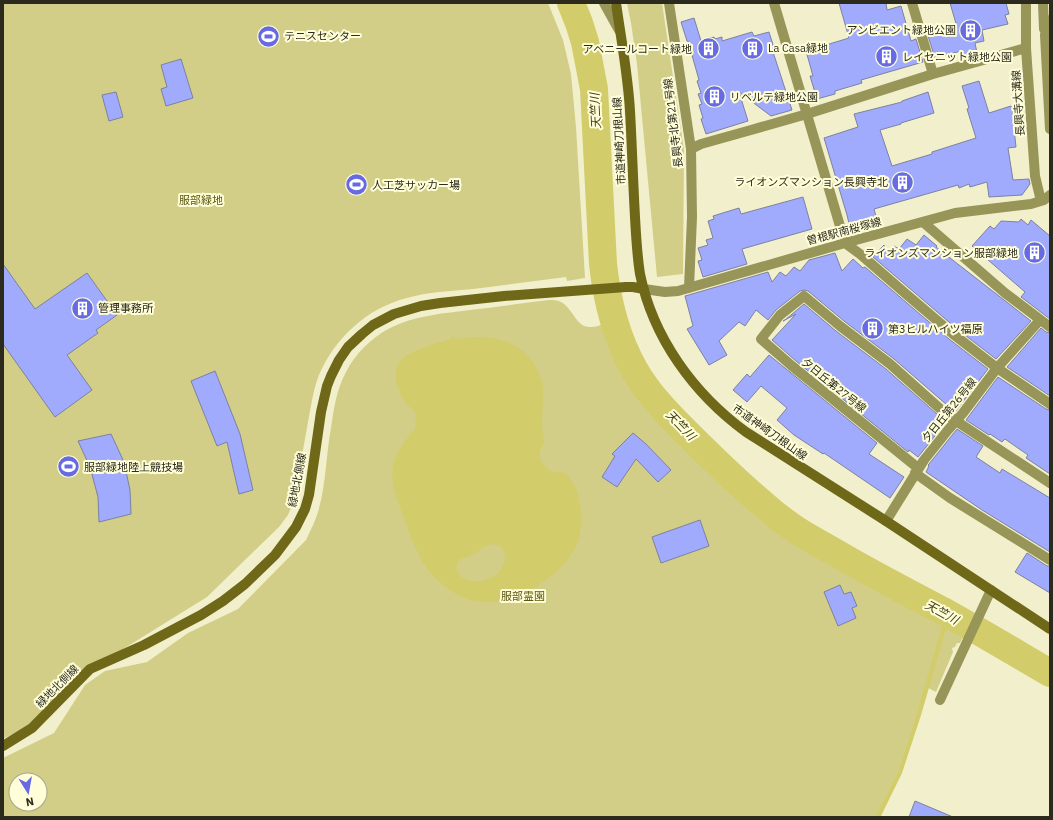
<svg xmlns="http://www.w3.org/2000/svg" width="1053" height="820" font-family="'IBM Plex Sans','Noto Sans JP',sans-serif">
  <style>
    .green { fill: #d2ce87; fill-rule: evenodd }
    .water { fill: #d2cc6b; fill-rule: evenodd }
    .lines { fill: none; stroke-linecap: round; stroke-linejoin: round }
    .stream { stroke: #d2cc6b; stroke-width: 4.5 }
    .river { stroke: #d2cc6b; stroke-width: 28 }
    .building { fill: #a0abfe; stroke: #7c81a0 }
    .street { stroke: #989559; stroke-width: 10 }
    .secondary { stroke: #6e6818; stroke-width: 10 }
    .labels { text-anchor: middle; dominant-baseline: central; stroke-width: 4; stroke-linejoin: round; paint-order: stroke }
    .poi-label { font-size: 11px; fill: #2b2a1c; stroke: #fffed9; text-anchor: start }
    .street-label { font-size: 11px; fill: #2b2a1c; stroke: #fffed9 }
    .park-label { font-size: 11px; fill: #5c570d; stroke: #fffed9 }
    .water-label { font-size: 12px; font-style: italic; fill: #444118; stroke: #fffed9 }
  </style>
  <rect width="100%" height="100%" fill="#f2f0cc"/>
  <path class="green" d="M3,3H548L563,40L571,74L576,127L585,278L567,281L566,277C535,281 504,285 473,289C450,291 428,292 407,298C367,308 335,338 319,375C313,390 311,407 308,422C303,449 299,476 293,503L288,515L279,527L207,597L99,664L29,726L3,739Z
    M627,3H662L684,150L683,274L657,277L637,64L631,23Z
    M549,300C553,300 557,300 561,302C573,308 576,328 591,327C596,327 601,325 606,323C613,343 620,363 631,381C651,413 680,438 707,464C726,482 745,500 766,517C780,529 794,540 809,550L928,617L964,635L960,643H957L955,647L952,648L953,652L936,692L926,687L898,771L876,817H3V758L54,733L85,685L105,671L147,662L188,633L238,609L306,540C310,531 315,522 318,512C326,485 326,455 331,428C334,408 336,391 346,372C355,354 372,337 390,328C413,316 445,313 470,310C496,307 522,303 549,300ZM16,780H40V804H16Z"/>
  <path class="water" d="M454,336L455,339C484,335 516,336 534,364C537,369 540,375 542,381C544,394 543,406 542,419C542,424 542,429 543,434C543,437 544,439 544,442C543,447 539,450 540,456C541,464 547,470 554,472C557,472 560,471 562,472C566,473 570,479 573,483C578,491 580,502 581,512C581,521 581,533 578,542C569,566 534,593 509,599C499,602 486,603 475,601C458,599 436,581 426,567C416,552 410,535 404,518C398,502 390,484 393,467C394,455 402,446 408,437C411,433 414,432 415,428C416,423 416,413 413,409C411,407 408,407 407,405C402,399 399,391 397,384C395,375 395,366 402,359C411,350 438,343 451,339V337ZM492,544L500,546C505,551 506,556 504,563C495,592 445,583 459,560L473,555L485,546Z"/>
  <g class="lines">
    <path class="stream" d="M878,817L900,772L919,714L943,631L944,612"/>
    <path class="river" d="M571,3L579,23L585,42L594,89L603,264C607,301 616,337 634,369C651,399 676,422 700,446C721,466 741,486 763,504C774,514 786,523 798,531C809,538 820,544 831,550C868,572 905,591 943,611C979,631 1014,652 1050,673"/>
  </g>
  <path class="building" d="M839,3H886L887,10L901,6L911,41L916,39L923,62L861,80L862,83L835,91V94L817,99L810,76H813L806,51L849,38Z
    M950,3H1006L1009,14L1005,15L1008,24L982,30L984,41L975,43L977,53L963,57L961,51L935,58L928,36L957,27Z
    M694,18L701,41L714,37L715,39L722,37V41L752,32L754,36L769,32L775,51L773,52L792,110L771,116L739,92L748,121L706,134L701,119L703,118L699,105L702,104L698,94L701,93L697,81L699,80L688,41H687L681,22Z
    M181,59L193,98L166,106L161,89L167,87L161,65Z
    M979,81L989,113L1011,106L1015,120H1013L1016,147L1008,148L1013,180L1029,179L1030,184L1022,195L989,197L987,182L970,187L969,184L959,188L958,185L874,209L877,220V225L851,232L847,215L824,138L858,127L854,114L902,102V101L928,92L934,113L901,123V124L880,130L892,166L932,154V152L976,138L967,109L969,108L962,86Z
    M116,92L123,117L109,121L102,95Z
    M803,197L812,229L742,249L747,264L703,277L698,261L702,260L698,248L708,245L706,240L713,238L708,221L714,219L713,216L739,208L741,214Z
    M1021,219L1028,225L1031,220L1050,236V319L1021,297L1025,292L972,246L990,226L994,229L1001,221L1019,222Z
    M924,235L937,246L936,247L1031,321L996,359L957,329L873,257L884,245L887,255L894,246L899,249L907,239L916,245Z
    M835,253L842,271L853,259L863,268L865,267L949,339L988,369L955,412L894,359L844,321L808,291L805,290L800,291L776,310L768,320L756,310L745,326L739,322L719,341L727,355L709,365L687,329L693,326L685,296L768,272L772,282L780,272L786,276L794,267L800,271L809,260Z
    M3,264L35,309L87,273L117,315L96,330L98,333L67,355L92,390L55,417L3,344Z
    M804,304L836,331L886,369L946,422L918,457L909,450L908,452L796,361L772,340L796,314L783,321L785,320Z
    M1041,328L1046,332L1050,333V396L1007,367Z
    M769,355L877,443L869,454L904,477L890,498L824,453L823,454L794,435L777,420L787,408L761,386L747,402L733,390L747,374L750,377Z
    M215,371L240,434L253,490L239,494L227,442L217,446L191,381Z
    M998,377L1046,409L1050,410V474L1026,458L1028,455L1005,439L1002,442L990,434L989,435L966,420Z
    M957,429L983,446L976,457L1000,473L1002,469L1050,498V552L982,510L926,472L929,466L928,465L929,464Z
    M633,433L646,444L671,470L658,482L636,459L617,487L602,477L615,456L612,454Z
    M111,434L124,462L130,490L131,514L99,522L98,497L90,467L78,441Z
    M700,520L709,546L661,563L652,537Z
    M1027,553L1047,566H1050V593L1015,572Z
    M840,585L844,594L851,592L857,606L852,608L856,618L838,626L824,592Z
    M915,801L953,817H909Z"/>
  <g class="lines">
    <path class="street" d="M604,3L619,30
      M669,3L691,149L692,217L689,288
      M774,3L845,243L860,254L906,294L953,334L997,368L1050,404
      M912,3L933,74
      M1026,3V48L1035,176L1041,201
      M1043,3L1044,29
      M1050,20L1046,28L1045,35L1050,129
      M691,149L701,144L751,130L807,114L933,74L1026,48
      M923,222L1005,293L1050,327
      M644,289L665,292L678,291L845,243L955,213L1031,204L1044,200L1050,195
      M918,468L792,366L761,339L780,315L804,296L840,326L890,364L947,415L1050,483
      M915,473L950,498L1050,560
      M886,521L924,460L948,430L963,413L997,368L1040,320
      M940,700L991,590"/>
    <path class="secondary" d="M616,3C621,39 628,75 630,111C632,146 633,182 635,217C636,236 637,255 640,274C653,338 694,394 746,432L886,521L1050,629
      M3,746L32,728L90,669L144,645L201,615L223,601L245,584L275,555L296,527L305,509L309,495L321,412L327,386L331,376L339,360L348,347L362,334L373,325L394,314L421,306L440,303L504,296L626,287H633L644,289"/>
  </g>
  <defs>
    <symbol id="building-disc" viewBox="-11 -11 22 22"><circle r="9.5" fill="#666ae4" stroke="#fffed9"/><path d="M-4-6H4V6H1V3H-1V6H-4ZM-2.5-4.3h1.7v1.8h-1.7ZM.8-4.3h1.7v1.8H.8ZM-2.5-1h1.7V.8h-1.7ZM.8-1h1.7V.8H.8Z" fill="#fff"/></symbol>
    <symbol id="stadium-disc" viewBox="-11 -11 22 22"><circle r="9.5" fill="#666ae4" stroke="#fffed9"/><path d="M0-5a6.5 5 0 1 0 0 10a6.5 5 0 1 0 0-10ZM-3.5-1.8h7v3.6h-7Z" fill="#fff"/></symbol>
  </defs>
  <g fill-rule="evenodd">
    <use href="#building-disc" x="958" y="18" width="25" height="25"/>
    <use href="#stadium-disc" x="256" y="24" width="25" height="25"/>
    <use href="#building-disc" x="740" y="36" width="25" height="25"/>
    <use href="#building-disc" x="696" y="36" width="25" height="25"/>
    <use href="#building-disc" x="874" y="44" width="25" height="25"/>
    <use href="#building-disc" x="702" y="84" width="25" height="25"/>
    <use href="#building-disc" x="890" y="170" width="25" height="25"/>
    <use href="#stadium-disc" x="344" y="172" width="25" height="25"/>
    <use href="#building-disc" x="1022" y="240" width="25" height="25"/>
    <use href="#building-disc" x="70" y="296" width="25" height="25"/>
    <use href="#building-disc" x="860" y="316" width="25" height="25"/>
    <use href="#stadium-disc" x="56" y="454" width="25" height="25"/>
  </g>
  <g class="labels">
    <g class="poi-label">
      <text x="956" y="30" text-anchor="end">アンビエント緑地公園</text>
      <text x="284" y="36">テニスセンター</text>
      <text x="768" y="48">La Casa緑地</text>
      <text x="692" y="49" text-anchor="end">アベニールコート緑地</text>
      <text x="902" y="57">レイセニット緑地公園</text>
      <text x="730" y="97">リベルテ緑地公園</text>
      <text x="888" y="182" text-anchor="end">ライオンズマンション長興寺北</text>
      <text x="372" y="185">人工芝サッカー場</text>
      <text x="1018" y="253" text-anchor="end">ライオンズマンション服部緑地</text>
      <text x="98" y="308">管理事務所</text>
      <text x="888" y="329">第3ヒルハイツ福原</text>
      <text x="84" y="467">服部緑地陸上競技場</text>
    </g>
    <g class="street-label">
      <text transform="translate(1018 103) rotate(-94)">長興寺大溝線</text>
      <text transform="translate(673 123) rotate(-97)">長興寺北第21号線</text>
      <text transform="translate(619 141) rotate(-93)">市道神崎刀根山線</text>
      <text transform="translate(844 231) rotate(-15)">曽根駅南桜塚線</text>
      <text transform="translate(834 385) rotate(39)">夕日丘第27号線</text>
      <text transform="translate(949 410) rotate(-51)">夕日丘第26号線</text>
      <text transform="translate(770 432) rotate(35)">市道神崎刀根山線</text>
      <text transform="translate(297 480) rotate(-79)">緑地北側線</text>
      <text transform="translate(57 686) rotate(-45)">緑地北側線</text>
    </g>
    <g class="park-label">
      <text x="201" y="200">服部緑地</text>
      <text x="523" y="596">服部霊園</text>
    </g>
    <g class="water-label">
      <text transform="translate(595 111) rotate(-93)">天竺川</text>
      <text transform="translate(681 425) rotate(46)">天竺川</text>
      <text transform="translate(942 612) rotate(29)">天竺川</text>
    </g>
  </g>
  <rect width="1053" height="820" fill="none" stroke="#2b2a1c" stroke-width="8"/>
  <g transform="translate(28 792) rotate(169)"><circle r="19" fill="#fffed9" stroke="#aaa98d"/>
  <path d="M0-3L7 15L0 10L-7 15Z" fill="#666ae4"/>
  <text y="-6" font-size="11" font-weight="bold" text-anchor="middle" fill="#2b2a1c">N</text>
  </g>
</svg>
